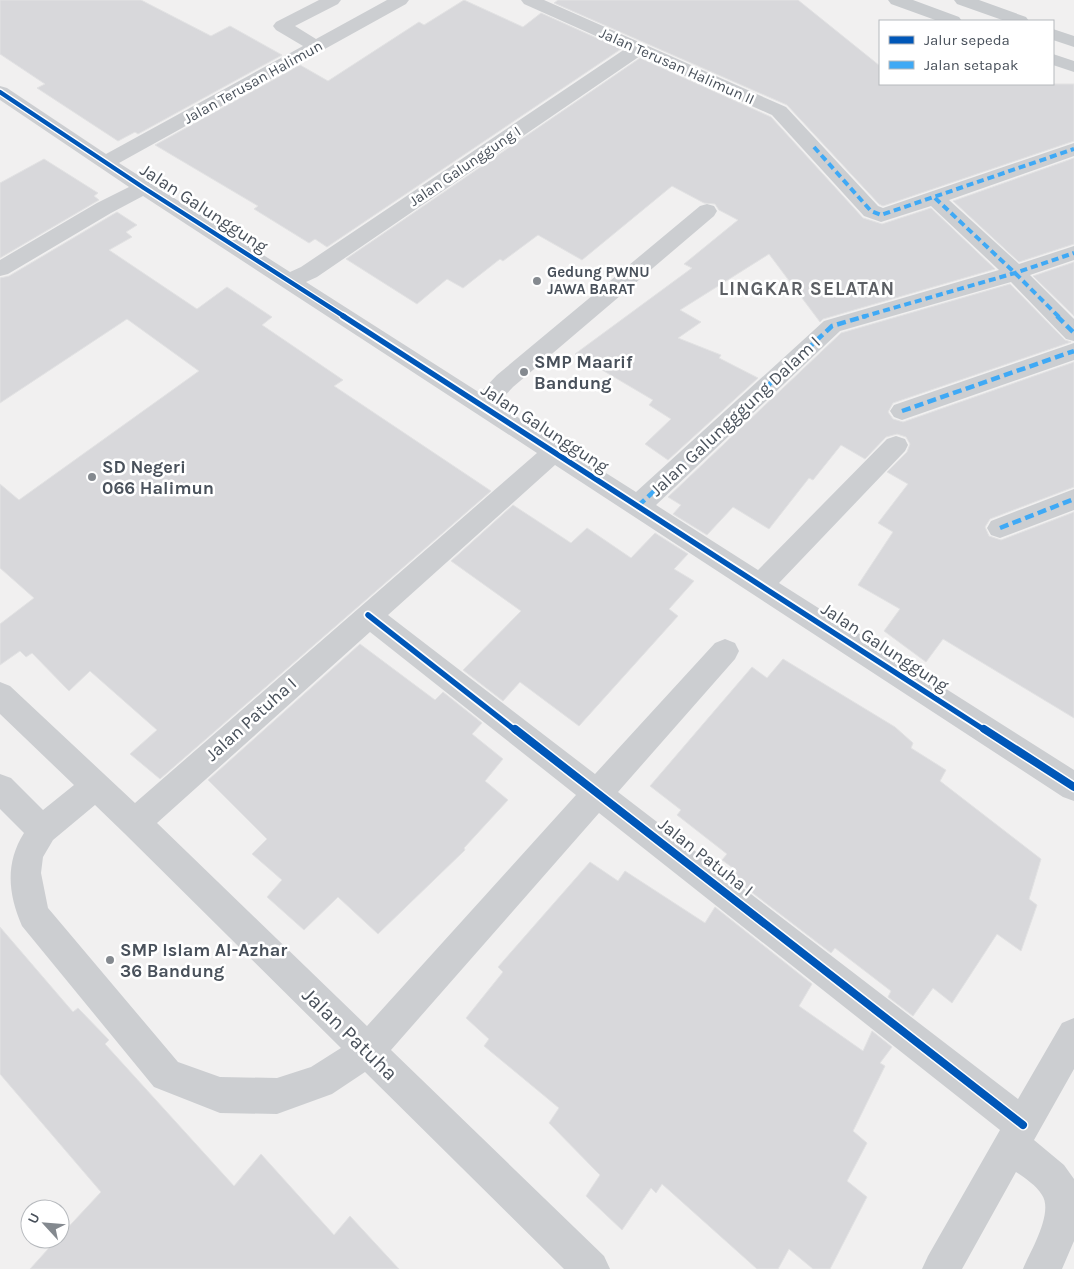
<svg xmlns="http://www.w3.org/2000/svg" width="1074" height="1269" font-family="Karla,sans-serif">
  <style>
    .building { fill: #d8d8db; stroke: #e2e2e3 }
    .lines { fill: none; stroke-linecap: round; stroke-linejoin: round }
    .minor { fill: #ccced1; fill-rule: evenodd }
    .major { fill: #c8cbce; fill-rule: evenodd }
    .quiet-far1 { stroke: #3fa9f5; stroke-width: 4; stroke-dasharray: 7 4; stroke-linecap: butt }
    .quiet { stroke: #3fa9f5; stroke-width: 4.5; stroke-dasharray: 9 4.5; stroke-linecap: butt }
    .cycleway-far2-casing { stroke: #fff; stroke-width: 7 }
    .cycleway-far1-casing { stroke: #fff; stroke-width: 9 }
    .cycleway-casing { stroke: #fff; stroke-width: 11 }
    .cycleway-far2 { stroke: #0057b8; stroke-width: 4.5 }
    .cycleway-far1 { stroke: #0057b8; stroke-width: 5.5 }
    .cycleway { stroke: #0057b8; stroke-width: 8 }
    .poi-dot { fill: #84898f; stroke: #fff; stroke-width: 2 }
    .labels { text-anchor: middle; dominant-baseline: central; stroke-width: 5; stroke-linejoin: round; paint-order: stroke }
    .far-street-label { font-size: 15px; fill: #49515b; stroke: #fff }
    .far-poi-label { font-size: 15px; font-weight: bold; fill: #49515b; stroke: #fff; text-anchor: start }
    .street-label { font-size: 18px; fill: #49515b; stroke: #fff }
    .poi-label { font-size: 18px; font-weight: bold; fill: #49515b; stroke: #fff; text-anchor: start }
    .far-district-label { font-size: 19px; font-weight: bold; letter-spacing: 1px; fill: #5c5f64; stroke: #fff }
    .near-street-label { font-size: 21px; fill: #49515b; stroke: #fff }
  </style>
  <rect width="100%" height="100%" fill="#f1f0f0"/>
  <path class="building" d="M0,0H141L211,36L230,26L282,55L138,134L135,132L118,141L37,88L45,84L0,54Z
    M464,0L523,27L541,13L621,49L327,247L315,239L309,243L254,209L258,206L155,145L300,65L328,81L419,22L424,25Z
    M558,0H798L880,66V84H1074V141L883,206L879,204L787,105L554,3Z
    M640,58L771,117L863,218L882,224L931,208L995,269L823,319L820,322L769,254L680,310L701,322L678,338L721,355L719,358L758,378L668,460L645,444L671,419L649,405L653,400L575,354L692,268L684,264L738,220L719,210L715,204L704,203L672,186L582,260L538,235L503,261L500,259L463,288L447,279L417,304L346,259Z
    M1074,158V244L1019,262L953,201Z
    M44,159L98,193L94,196L99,200L0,258V183Z
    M117,212L137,225L126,232L132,237L109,250L197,309L227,287L272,317L262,325L343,380L334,386L491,491L160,779L130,754L157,730L90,671L69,691L32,653L26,657L20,651L0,665V624L34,598L0,568V484L19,500L199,371L127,319L0,403V278L9,276Z
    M1074,262V316L1033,276Z
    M1010,284L1065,340L1071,342L893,403L888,412L893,419L903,422L1074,362V487L990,519L985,527L989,536L1001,540L1074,512V718L943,639L926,662L884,631L900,609L858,585L893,532L878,523L908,484L887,472L907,452L910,444L906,437L897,434L886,437L865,459L841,445L813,480L809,478L769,529L733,507L707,535L673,514L681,505L668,497L841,333Z
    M513,505L571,543L587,528L631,558L655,533L688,554L674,569L694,581L669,609L678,616L579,726L520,682L503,701L463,670L521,611L451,561Z
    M360,644L435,700L443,692L482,723L472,734L503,759L485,781L508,800L464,848L465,850L378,934L338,897L304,930L267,897L282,880L252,854L267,839L208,780Z
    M783,659L895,727L913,743L911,748L946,770L940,781L1041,859L1029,899L1037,905L1021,951L997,934L952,1003L933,988L913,1016L888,997L891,991L835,948L831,953L733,878L737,871L722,860L727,854L677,815L681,810L650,786L752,667L767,678Z
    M590,862L618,881L625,871L705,923L715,907L812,984L799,1006L863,1051L872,1031L892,1047L880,1063L885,1066L853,1131L867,1143L847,1181L867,1197L830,1269H813L789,1249L778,1269H757L662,1184L656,1193L651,1188L622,1230L586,1196L600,1175L549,1123L559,1108L484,1046L489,1039L466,1018L503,972L498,967Z
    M0,927L73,1012L78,1008L109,1040L105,1044L234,1186L261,1154L334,1235L350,1216L399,1269H30L57,1239H60V1236L101,1192L0,1074Z"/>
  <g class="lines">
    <path class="minor" d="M319,0H341L338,4L295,26L316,39L387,0H409L406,4L119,163L290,272L301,267L625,49L524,4L521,0H544L786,107L878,206L883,208L1074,143V156L949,200L1019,264L1074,246V260L1030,275L1074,319V341L1066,339L1011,282L840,331L656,505L758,570L887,439L896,436L905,439L908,445L905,451L779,583L1074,770V801L1063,797L555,465L388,615L595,774L715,643L725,639L735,643L739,651L735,659L618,792L1018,1099L1062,1023L1074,1018V1069L1034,1140L1064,1165L1074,1179V1241L1062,1269H1023C1030,1252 1054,1213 1042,1195C1037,1186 1025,1178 1016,1172L962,1269H922L928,1256L1000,1130L599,813L391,1050L604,1256L610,1269H564L365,1072L332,1094L277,1114L220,1113L154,1087L22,926C8,894 5,863 24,833L0,809V774L11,778L43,810L74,785L0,714V682L10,686L135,803L537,453L143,196L111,213L8,274L0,276V260L97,203L129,187L0,100V86L7,88L106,154L303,46L276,30L273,26L276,22ZM640,56L772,115L864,216L881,222L931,206L999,270L824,321L636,492L497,404L513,387L714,216L717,211L714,206L707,204L700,206L497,375L480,393L306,282L317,277ZM370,632L576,795L367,1026L157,823ZM95,805L124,833L341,1048L311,1067L277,1078L220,1077L178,1062L48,908L41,873L43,857L53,840Z
      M1074,343V360L902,420L894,417L890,411L894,405Z
      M1074,489V510L1000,538L991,535L987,528L991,521Z"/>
    <path class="major" d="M888,0H913L959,17L962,21H938L891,4Z
      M954,0H979L1026,17L1029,21H1005L957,4Z
      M1053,29L1074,36V47L1053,40Z
      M1053,54L1074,61V72L1053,65Z"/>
    <path class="quiet-far1" d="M814,147L871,211L881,215L1074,149
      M935,198L1015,273L1059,317
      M862,317L1015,273L1074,253"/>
    <path class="quiet" d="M1057,316L1074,333
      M902,411L1074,351
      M638,506L832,326L866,316
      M1000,528L1074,499"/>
    <defs>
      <path id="cycleway-far2" d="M0,92L144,188L345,317"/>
      <path id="cycleway-far1" d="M343,316L986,731
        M368,615L516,731"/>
      <path id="cycleway" d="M515,729L1023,1125
        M984,729L1074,787"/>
    </defs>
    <use href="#cycleway-far2" class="cycleway-far2-casing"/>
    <use href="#cycleway-far1" class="cycleway-far1-casing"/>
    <use href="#cycleway" class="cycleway-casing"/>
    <use href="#cycleway-far2" class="cycleway-far2"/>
    <use href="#cycleway-far1" class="cycleway-far1"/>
    <use href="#cycleway" class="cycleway"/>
  </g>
  <g class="poi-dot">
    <circle cx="537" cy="281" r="5"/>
    <circle cx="524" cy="372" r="5"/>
    <circle cx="92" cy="477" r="5"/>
    <circle cx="110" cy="960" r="5"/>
  </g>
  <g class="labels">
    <g class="far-street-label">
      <text transform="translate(677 66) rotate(24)">Jalan Terusan Halimun II</text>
      <text transform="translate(253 82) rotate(-29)">Jalan Terusan Halimun</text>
      <text transform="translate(465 166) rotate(-34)">Jalan Galunggung I</text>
    </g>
    <g class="far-poi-label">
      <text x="547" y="272">Gedung PWNU<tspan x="547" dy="17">JAWA BARAT</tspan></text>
    </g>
    <g class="street-label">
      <text transform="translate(204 208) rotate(33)">Jalan Galunggung</text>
      <text transform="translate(735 416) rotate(-43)">Jalan Galungggung Dalam I</text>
      <text transform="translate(545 428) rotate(33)">Jalan Galunggung</text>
      <text transform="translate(885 647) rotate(33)">Jalan Galunggung</text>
      <text transform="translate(251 719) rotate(-42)">Jalan Patuha I</text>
      <text transform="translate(706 857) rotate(38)">Jalan Patuha I</text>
    </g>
    <g class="poi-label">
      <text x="534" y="362">SMP Maarif<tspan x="534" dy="21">Bandung</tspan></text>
      <text x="102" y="467">SD Negeri<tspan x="102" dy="21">066 Halimun</tspan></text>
      <text x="120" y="950">SMP Islam Al-Azhar<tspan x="120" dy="21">36 Bandung</tspan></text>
    </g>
    <g class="far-district-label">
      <text x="807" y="289">LINGKAR SELATAN</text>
    </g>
    <g class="near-street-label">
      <text transform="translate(350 1034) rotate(44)">Jalan Patuha</text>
    </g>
  </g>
  <rect x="879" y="20" width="175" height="65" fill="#ffffff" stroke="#b6b9bd"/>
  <rect x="889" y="36" width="25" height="8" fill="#0057b8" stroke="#b6b9bd"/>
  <text x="924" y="45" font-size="15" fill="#49515b">Jalur sepeda</text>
  <rect x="889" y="61" width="25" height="8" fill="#3fa9f5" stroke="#b6b9bd"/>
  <text x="924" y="70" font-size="15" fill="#49515b">Jalan setapak</text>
  <g transform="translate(45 1224) rotate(296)"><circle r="24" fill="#ffffff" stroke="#b6b9bd"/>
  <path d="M0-4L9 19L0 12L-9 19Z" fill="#84898f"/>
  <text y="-8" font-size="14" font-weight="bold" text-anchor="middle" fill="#49515b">U</text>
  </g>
</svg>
